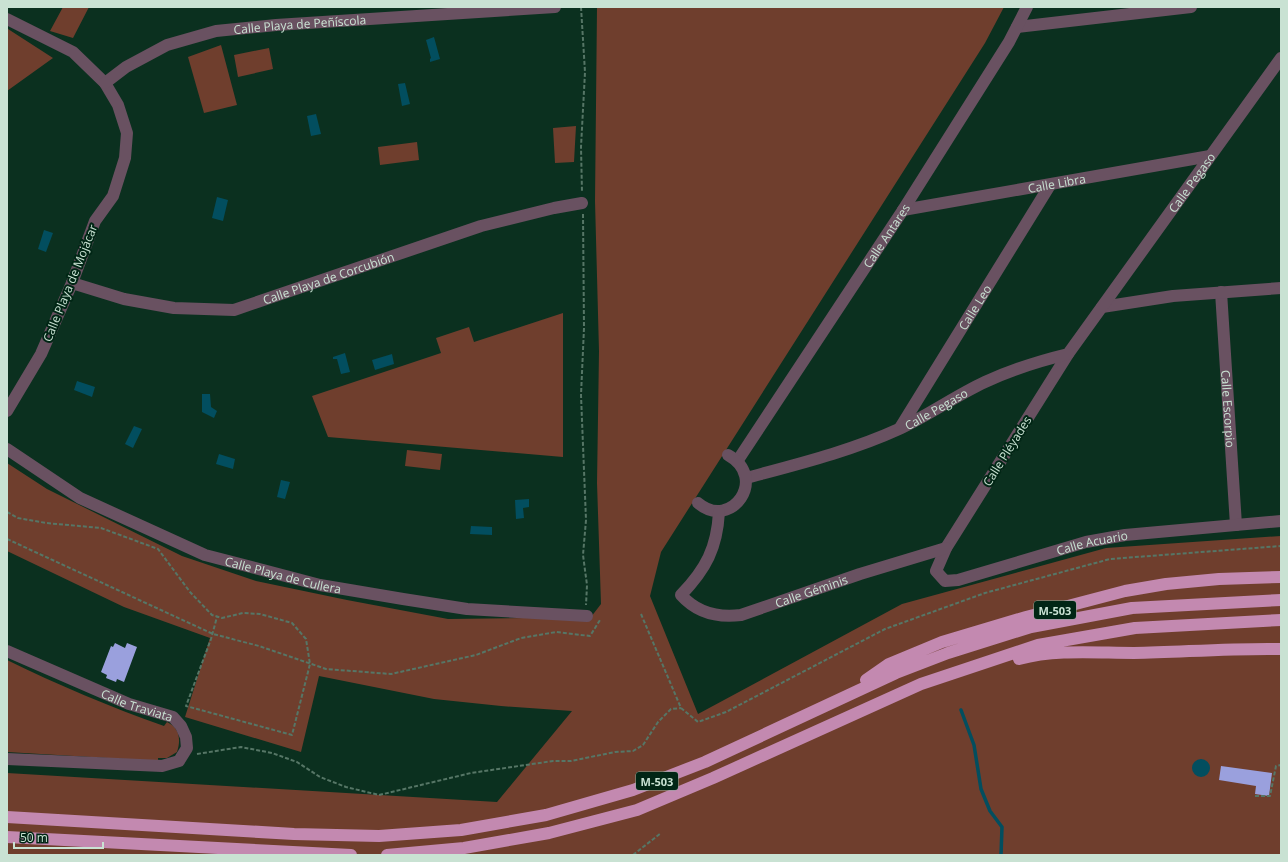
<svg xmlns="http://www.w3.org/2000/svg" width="1288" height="862" font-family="'Open Sans',sans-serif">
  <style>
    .green { fill: #6f3e2d }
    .water { fill: #024e5f }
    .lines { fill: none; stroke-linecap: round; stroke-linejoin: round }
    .stream { stroke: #024e5f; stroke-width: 3.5 }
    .building { fill: #9aa0dd }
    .path { stroke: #567666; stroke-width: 2; stroke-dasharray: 4 2; stroke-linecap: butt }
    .minor { stroke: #695161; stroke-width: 12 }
    .highway { stroke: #c389b0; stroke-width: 12 }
    .labels { text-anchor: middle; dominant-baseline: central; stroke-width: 4; stroke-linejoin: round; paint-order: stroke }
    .shield { fill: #012615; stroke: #8daa9a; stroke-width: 1 }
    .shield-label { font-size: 11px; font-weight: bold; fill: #c9e2d3 }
    .street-label { font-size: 12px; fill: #c9e2d3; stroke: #012615 }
  </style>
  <rect width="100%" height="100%" fill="#0b301f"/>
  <path class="green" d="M63,7H89L73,38L50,31Z
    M597,7H1004L985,43L661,552L650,596L698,714L902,604L1106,548L1281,536V855H7V773L497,802L572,711L501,706L434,699L319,676L301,752L185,717L210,638L124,607L7,551V463L47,489L182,556L256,581L347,600L448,619L591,617L601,604L597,483L599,351L595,201Z
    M8,29L53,58L7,91Z
    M221,45L237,105L204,113L188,57Z
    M269,48L273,69L238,77L234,55Z
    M576,126L574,162L555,163L553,128Z
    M417,142L419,160L380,165L378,147Z
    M563,313V457L328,437L312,396L441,353L436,338L469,327L474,342Z
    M407,450L442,454L440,470L405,466Z
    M7,660C58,685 110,707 164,726L167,722C180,728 181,740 177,752L167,758H158V761L7,752Z"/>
  <path class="water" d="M434,37L440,59L430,62V59L431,58L426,40Z
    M405,83L410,104L402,106L398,84Z
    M316,114L321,134L311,136L307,116Z
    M217,197L228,200L223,221L212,218Z
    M44,230L53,233L46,252L38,249Z
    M345,353L350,372L341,374L337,359H333V357Z
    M392,354L394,364L375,370L372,360Z
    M77,381L95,387L92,397L74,390Z
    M202,394H210L211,407L217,411L214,418L202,412Z
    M134,426L142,429L133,448L125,444Z
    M219,454L235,459L233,469L216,464Z
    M281,480L290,482L285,499L277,497Z
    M529,499V507L523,508L524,518L516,519L515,500Z
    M471,526L492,527V535L470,534Z
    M1192 768a9 9 0 1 1 18 0a9 9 0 1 1-18 0Z"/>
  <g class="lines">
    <path class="stream" d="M961,710L974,745L981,789L990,811L1002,827L1001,855"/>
  </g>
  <path class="building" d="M115,643L125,648L127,643L137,647L124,682L117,679L116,682L106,678L107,675L101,672L111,646L113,647Z
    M1221,766L1272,773L1269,796L1255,794L1256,786L1219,780Z"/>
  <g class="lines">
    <path class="path" d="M581,7L585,72L581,147L582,192
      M583,214L584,328L581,395L586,520L583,555L587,585L586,605
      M7,512L18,518L46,523L101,528L158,549L190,592L212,615L222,618L243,613L260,614L292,623L306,639L310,664L292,735L186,706L211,639L217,617
      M7,539L213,634L259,646L326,669L391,674L476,655L521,638L556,632L590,636L600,620
      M641,614L681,708L698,722L726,712L885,629L985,593L1110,559L1281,546
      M197,754L241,747L272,753L297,762L320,777L346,787L379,795L471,773L553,761H571L615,752L633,751L643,745L658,722L671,709L681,708
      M1255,796H1270L1276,766L1281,765
      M633,855L661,833"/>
    <g class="minor">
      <path d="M7,19L73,52L105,83L118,105L127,133L125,158L113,196L95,221L72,283L41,354L7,411"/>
      <path d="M1017,27L1191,7"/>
      <path id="s1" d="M105,83L126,67L167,45L216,31L276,25L555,7"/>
      <path id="s2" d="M903,210L1210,156"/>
      <path id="s3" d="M72,283L124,299L174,308L234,310L481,226L554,208L582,203"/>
      <path id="s4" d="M1221,292L1236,525"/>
      <path d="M1102,307L1173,296L1281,288"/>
      <path id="s5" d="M1068,354L946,548L936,571L945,581L958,580L1086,542L1125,535L1281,521"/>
      <path id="s6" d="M900,428L1050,185"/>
      <path id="s7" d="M7,449L80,498L205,555L320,585L403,599L467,609L587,616"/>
      <path id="s8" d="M738,460L903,210L1009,42L1027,7"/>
      <path id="s9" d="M746,478C798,464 851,451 899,429C929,415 955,396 985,382C1011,370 1039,361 1068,354L1281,58"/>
      <path d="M698,503C731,531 769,478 728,455"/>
      <path id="s10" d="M719,512C717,548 706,569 681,595C697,613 717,618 741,615L860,574L946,548"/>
      <path id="s11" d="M7,651L129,704L173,717L181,726L186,737L187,748L179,761L162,766L7,759"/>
    </g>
    <path class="highway" d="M1019,659C1057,649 1096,653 1134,653C1183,652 1232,648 1281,649
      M866,680L889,664L942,642L1026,617L1125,591L1166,584L1219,579L1281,577
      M7,817L294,834L379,836L461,830L546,815L633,790L705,762L896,673L948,653L1031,627L1132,608L1281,600
      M7,837L351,855
      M387,855L464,848L549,833L637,810L713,778L921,684L1038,645L1135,628L1281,620"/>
  </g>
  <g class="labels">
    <g class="shield">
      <rect x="1034" y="601" width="42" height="18" rx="3"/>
      <rect x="636" y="772" width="42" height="18" rx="3"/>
    </g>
    <g class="shield-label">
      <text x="1055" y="610">M-503</text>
      <text x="657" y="781">M-503</text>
    </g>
    <g class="street-label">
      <text stroke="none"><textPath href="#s1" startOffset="208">Calle Playa de Peñíscola</textPath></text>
      <text stroke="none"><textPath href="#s9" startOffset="558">Calle Pegaso</textPath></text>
      <text stroke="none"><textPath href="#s2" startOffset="156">Calle Libra</textPath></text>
      <text stroke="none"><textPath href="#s8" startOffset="269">Calle Antares</textPath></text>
      <text stroke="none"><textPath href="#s3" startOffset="265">Calle Playa de Corcubión</textPath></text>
      <text transform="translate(70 283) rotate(-68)">Calle Playa de Mojácar</text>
      <text stroke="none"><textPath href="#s6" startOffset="142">Calle Leo</textPath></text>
      <text stroke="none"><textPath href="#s9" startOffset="203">Calle Pegaso</textPath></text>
      <text stroke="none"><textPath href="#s4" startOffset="117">Calle Escorpio</textPath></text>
      <text transform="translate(1007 451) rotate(-58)">Calle Pléyades</text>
      <text stroke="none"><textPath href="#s5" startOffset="420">Calle Acuario</textPath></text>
      <text stroke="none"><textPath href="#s7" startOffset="306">Calle Playa de Cullera</textPath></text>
      <text stroke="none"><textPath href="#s10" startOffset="234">Calle Géminis</textPath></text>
      <text stroke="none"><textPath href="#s11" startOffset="141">Calle Traviata</textPath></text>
    </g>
  </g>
  <rect width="1288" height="862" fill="none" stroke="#c9e2d3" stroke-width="16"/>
  <path d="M14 842v6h89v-6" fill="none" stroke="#c9e2d3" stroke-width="2"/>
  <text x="20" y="842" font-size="12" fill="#c9e2d3" stroke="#012615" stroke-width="3" paint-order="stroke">50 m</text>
</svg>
